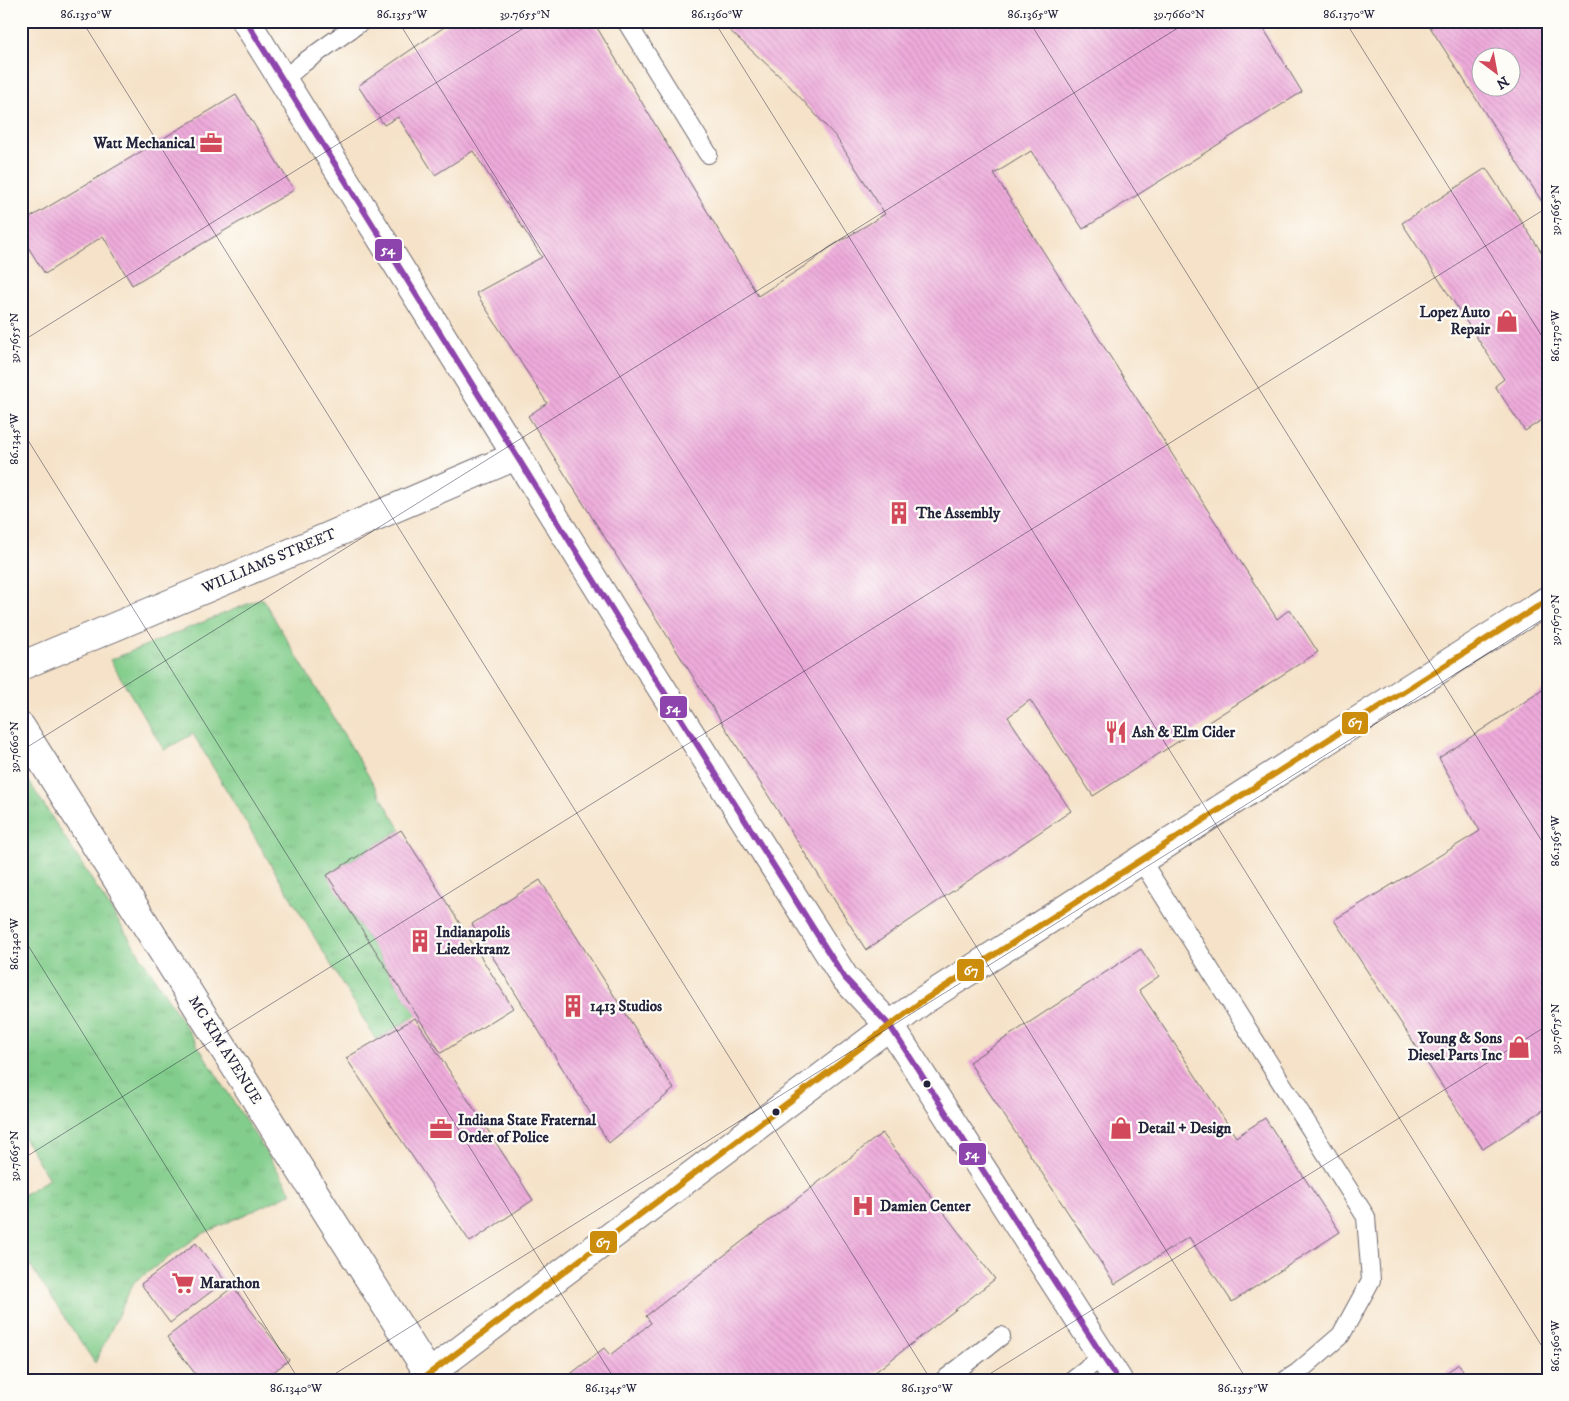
<svg xmlns="http://www.w3.org/2000/svg" width="1569" height="1401" font-family="'IM FELL DW Pica',serif">
  <style>
    .grass { fill: url(#grass-tufts); stroke: #527863 }
    .building { fill: url(#building-back-hatch); fill-rule: evenodd }
    .lines { fill: none; stroke-linecap: round; stroke-linejoin: round }
    .service-casing { stroke: #6c656c; stroke-width: 20 }
    .minor-casing { stroke: #6c656c; stroke-width: 30 }
    .tertiary-casing { stroke: #6c656c; stroke-width: 30 }
    .primary-casing { stroke: #6c656c; stroke-width: 30 }
    .service { stroke: #fff; stroke-width: 18 }
    .minor { stroke: #fff; stroke-width: 28 }
    .tertiary { stroke: #fff; stroke-width: 28 }
    .primary { stroke: #fff; stroke-width: 28 }
    .bus-1-casing { stroke: #fdfcf7; stroke-width: 10 }
    .bus-2-casing { stroke: #fdfcf7; stroke-width: 10 }
    .bus-1 { stroke: #8e44ad; stroke-width: 6 }
    .bus-2 { stroke: #cc8c0c; stroke-width: 6 }
    .ticks { fill: none; stroke: #22223b; stroke-width: 1; stroke-opacity: 0.45 }
    .bus-dot { fill: #22223b; stroke: #fdfcf7; stroke-width: 2 }
    .labels { text-anchor: middle; dominant-baseline: central; stroke-width: 4.5; stroke-linejoin: round; paint-order: stroke }
    .poi-label { font-size: 15px; font-weight: bold; fill: #22223b; stroke: #fdfcf7; text-anchor: start }
    .street-label { font-size: 15px; fill: #22223b; stroke: #fdfcf7 }
    .line-badge { stroke: #fdfcf7; stroke-width: 2 }
    .badge-label { font-size: 14px; text-anchor: middle; font-weight: bold; fill: #fff }
    .neatline { fill: none; stroke: #22223b; stroke-width: 2 }
    .ticks-label { font-size: 12px; text-anchor: middle; fill: #22223b }
  </style>
  <defs>
    <pattern id="grass-tufts" width="24" height="20" patternUnits="userSpaceOnUse" patternTransform="scale(1.25)"><rect width="24" height="20" fill="#82cd8b"/><path d="M3 7l-1-3M5 7V3M7 7l1-3M15 17l-1-3M17 17v-4M19 17l1-3" fill="none" stroke="#70b079"/></pattern>
    <pattern id="building-back-hatch" width="6" height="6" patternUnits="userSpaceOnUse" patternTransform="scale(1.25)"><rect width="6" height="6" fill="#eeabdb"/><path d="M-1 5l2 2M0 0l6 6M5-1l2 2" fill="none" stroke="#cc93bd"/></pattern>
  </defs>
  <rect width="100%" height="100%" fill="#fdfcf7"/>
  <filter id="ink" filterUnits="userSpaceOnUse"><feTurbulence type="fractalNoise" baseFrequency=".02" numOctaves="2"/><feDisplacementMap in="SourceGraphic" scale="10" xChannelSelector="R" yChannelSelector="G"/><feConvolveMatrix kernelMatrix="1 2 1 2 8 2 1 2 1" color-interpolation-filters="sRGB"/></filter>
  <filter id="wash" filterUnits="userSpaceOnUse"><feTurbulence type="fractalNoise" baseFrequency=".0096" numOctaves="4" result="noise"/><feDisplacementMap in="SourceGraphic" scale="20" xChannelSelector="R" yChannelSelector="G"/><feGaussianBlur stdDeviation="1.12" result="paint"/><feColorMatrix in="noise" values="0 0 0 0 0 0 0 0 0 0 0 0 0 0 0 0 0 1.4 0 .05"/><feComposite in="paint" operator="in"/></filter>
  <g filter="url(#wash)">
    <rect width="100%" height="100%" fill="#f5e2c8"/>
    <path class="grass" d="M262,598L401,830L327,875L417,1015L376,1040L193,734L164,750L110,660Z
      M21,769L292,1193L200,1235L134,1282L95,1363L21,1252V1196L49,1179L21,1133Z"/>
    <g id="blocks">
      <path class="building" d="M453,21H593L758,296L814,260L829,248L885,214L836,137L786,82L727,28L738,21H1259L1302,92L1083,229L1031,151L994,174L1277,619L1290,609L1318,652L1093,796L1030,700L1008,717L1071,811L866,950L528,416L547,403L476,293L542,257L473,151L435,175L398,117L384,125L358,86Z
        M1440,21H1548V211L1430,27ZM1482,58H1512V88H1482Z
        M236,95L294,190L132,285L103,236L45,274L21,236V223Z
        M1486,168L1548,262V416L1525,431L1495,386L1504,379L1402,223Z
        M1544,689L1548,694V1107L1483,1149L1334,920L1480,831L1439,758Z
        M401,830L513,1008L441,1053L327,875Z
        M540,880L674,1089L609,1143L472,924Z
        M1141,949L1159,976L1139,990L1236,1137L1265,1118L1340,1232L1232,1302L1189,1237L1115,1284L969,1062Z
        M415,1018L533,1200L470,1242L346,1058Z
        M882,1133L995,1279L865,1380H563L604,1348L610,1355L651,1323L646,1316Z
        M196,1243L225,1281L170,1323L141,1284Z
        M233,1287L289,1360L263,1380H200L167,1337Z
        M1459,1364L1469,1380H1435Z"/>
    </g>
  </g>
  <g filter="url(#ink)">
    <use href="#blocks" fill-opacity="0" stroke="#6c656c" stroke-width="1"/>
    <g class="lines">
      <defs>
        <path id="service" d="M626,21L708,154
          M283,80L303,63L362,21
          M1141,860L1366,1217L1371,1280L1341,1335L1297,1373L1286,1380
          M944,1380L1001,1336
          M1072,1380L1103,1356"/>
        <path id="minor" d="M246,21L623,627L844,977L890,1026
          M21,666L262,565L516,456
          M21,727L429,1374"/>
        <path id="tertiary" d="M890,1026L1118,1380"/>
        <path id="primary" d="M421,1380L921,1002L1315,748L1548,600"/>
      </defs>
      <use href="#service" class="service-casing"/>
      <use href="#minor" class="minor-casing"/>
      <use href="#tertiary" class="tertiary-casing"/>
      <use href="#primary" class="primary-casing"/>
      <use href="#service" class="service"/>
      <use href="#minor" class="minor"/>
      <use href="#tertiary" class="tertiary"/>
      <use href="#primary" class="primary"/>
      <defs>
        <path id="bus-1" d="M246,21L623,627L844,977L890,1026L1118,1380"/>
        <path id="bus-2" d="M421,1380L921,1002L1315,748L1548,600"/>
      </defs>
      <use href="#bus-1" class="bus-1-casing"/>
      <use href="#bus-2" class="bus-2-casing"/>
      <use href="#bus-1" class="bus-1"/>
      <use href="#bus-2" class="bus-2"/>
    </g>
  </g>
  <path class="ticks" d="M82,21L931,1380M398,21L1247,1380M714,21L1548,1356M1029,21L1548,851M1345,21L1548,346M21,342L535,21M21,429L615,1380M21,751L1189,21M21,934L299,1380M21,1160L1548,207M325,1380L1548,616M980,1380L1548,1025"/>
  <defs>
    <symbol id="office-bare" viewBox="-9 -9 18 18"><path d="M-6-3h4V-5.5h4V-3h4V5H-6ZM-1-4.5V-3h2v-1.5ZM-6 0V1H6V0Z" fill="#d1495b" stroke="#fdfcf7" stroke-width="2.5" paint-order="stroke"/></symbol>
    <symbol id="shop-bare" viewBox="-9 -9 18 18"><path d="M-5-2.5h2.3a2.7 3.5 0 0 1 5.4 0H5L5.5 6h-11ZM-1.5-2.5h3a1.5 2.3 0 0 0-3 0Z" fill="#d1495b" stroke="#fdfcf7" stroke-width="2.5" paint-order="stroke"/></symbol>
    <symbol id="building-bare" viewBox="-9 -9 18 18"><path d="M-4-6H4V6H1V3H-1V6H-4ZM-2.5-4.3h1.7v1.8h-1.7ZM.8-4.3h1.7v1.8H.8ZM-2.5-1h1.7V.8h-1.7ZM.8-1h1.7V.8H.8Z" fill="#d1495b" stroke="#fdfcf7" stroke-width="2.5" paint-order="stroke"/></symbol>
    <symbol id="restaurant-bare" viewBox="-9 -9 18 18"><path d="M-5-6h1v4h1v-4h1v4h1v-4h1v5L-1.5 .5V6h-2V.5L-5-1ZM5-6V6H3V1.5H1.5Q1.5-4 5-6Z" fill="#d1495b" stroke="#fdfcf7" stroke-width="2.5" paint-order="stroke"/></symbol>
    <symbol id="hospital-bare" viewBox="-9 -9 18 18"><path d="M-5-5h3v3.5h4V-5h3V5h-3V1.5h-4V5h-3Z" fill="#d1495b" stroke="#fdfcf7" stroke-width="2.5" paint-order="stroke"/></symbol>
    <symbol id="supermarket-bare" viewBox="-9 -9 18 18"><path d="M-6-5.5h2.5l.6 2H6L4.5 2H-2.5L-4.4-4H-6ZM-1.5 3.2a1.3 1.3 0 1 0 .1 0ZM3 3.2a1.3 1.3 0 1 0 .1 0Z" fill="#d1495b" stroke="#fdfcf7" stroke-width="2.5" paint-order="stroke"/></symbol>
  </defs>
  <g fill-rule="evenodd">
    <use href="#office-bare" x="195" y="127" width="32" height="32"/>
    <use href="#shop-bare" x="1491" y="305" width="32" height="32"/>
    <use href="#building-bare" x="883" y="497" width="32" height="32"/>
    <use href="#restaurant-bare" x="1100" y="716" width="32" height="32"/>
    <use href="#building-bare" x="404" y="925" width="32" height="32"/>
    <use href="#building-bare" x="557" y="990" width="32" height="32"/>
    <use href="#shop-bare" x="1503" y="1031" width="32" height="32"/>
    <use href="#shop-bare" x="1105" y="1112" width="32" height="32"/>
    <use href="#office-bare" x="425" y="1113" width="32" height="32"/>
    <use href="#hospital-bare" x="847" y="1190" width="32" height="32"/>
    <use href="#supermarket-bare" x="167" y="1267" width="32" height="32"/>
  </g>
  <g class="bus-dot">
    <circle cx="927" cy="1084" r="4.5"/>
    <circle cx="776" cy="1112" r="4.5"/>
  </g>
  <g class="labels">
    <g class="poi-label">
      <text x="195" y="143" text-anchor="end">Watt Mechanical</text>
      <text x="1490" y="312" text-anchor="end">Lopez Auto<tspan x="1490" dy="17">Repair</tspan></text>
      <text x="916" y="513">The Assembly</text>
      <text x="1132" y="732">Ash &amp; Elm Cider</text>
      <text x="436" y="932">Indianapolis<tspan x="436" dy="17">Liederkranz</tspan></text>
      <text x="590" y="1006">1413 Studios</text>
      <text x="1502" y="1038" text-anchor="end">Young &amp; Sons<tspan x="1502" dy="17">Diesel Parts Inc</tspan></text>
      <text x="458" y="1120">Indiana State Fraternal<tspan x="458" dy="17">Order of Police</tspan></text>
      <text x="1138" y="1128">Detail + Design</text>
      <text x="880" y="1206">Damien Center</text>
      <text x="200" y="1283">Marathon</text>
    </g>
    <g class="street-label">
      <text transform="translate(269 561) rotate(-23)">WILLIAMS STREET</text>
      <text transform="translate(225 1050) rotate(58)">MC KIM AVENUE</text>
    </g>
  </g>
  <g class="line-badge">
    <rect x="374" y="238" width="29" height="24" rx="5" fill="#8e44ad"/>
    <rect x="659" y="695" width="29" height="24" rx="5" fill="#8e44ad"/>
    <rect x="1341" y="711" width="28" height="24" rx="5" fill="#cc8c0c"/>
    <rect x="956" y="958" width="29" height="24" rx="5" fill="#cc8c0c"/>
    <rect x="958" y="1142" width="29" height="24" rx="5" fill="#8e44ad"/>
    <rect x="589" y="1230" width="29" height="24" rx="5" fill="#cc8c0c"/>
  </g>
  <g class="badge-label">
    <text x="388" y="254">54</text>
    <text x="673" y="712">54</text>
    <text x="1355" y="727">67</text>
    <text x="971" y="975">67</text>
    <text x="972" y="1158">54</text>
    <text x="603" y="1247">67</text>
  </g>
  <rect width="1569" height="1401" fill="none" stroke="#fdfcf7" stroke-width="55"/>
  <g transform="translate(1496 72) rotate(148)"><circle r="24" fill="#fdfcf7" stroke="#a5a5ac"/>
  <path d="M0-4L9 19L0 12L-9 19Z" fill="#d1495b"/>
  <text y="-8" font-size="14" font-weight="bold" text-anchor="middle" fill="#22223b">N</text>
  </g>
  <rect x="28" y="28" width="1514" height="1346" class="neatline"/>
  <g class="ticks-label">
    <text x="86" y="18">86.1350°W</text>
    <text x="402" y="18">86.1355°W</text>
    <text x="525" y="18">39.7655°N</text>
    <text x="717" y="18">86.1360°W</text>
    <text x="1033" y="18">86.1365°W</text>
    <text x="1179" y="18">39.7660°N</text>
    <text x="1349" y="18">86.1370°W</text>
    <text transform="translate(1555 210) rotate(-90)" y="4">39.7665°N</text>
    <text transform="translate(1555 336) rotate(-90)" y="4">86.1370°W</text>
    <text transform="translate(14 338) rotate(-90)" y="4">39.7655°N</text>
    <text transform="translate(14 439) rotate(-90)" y="4">86.1345°W</text>
    <text transform="translate(1555 620) rotate(-90)" y="4">39.7670°N</text>
    <text transform="translate(14 747) rotate(-90)" y="4">39.7660°N</text>
    <text transform="translate(1555 841) rotate(-90)" y="4">86.1365°W</text>
    <text transform="translate(14 944) rotate(-90)" y="4">86.1340°W</text>
    <text transform="translate(1555 1029) rotate(-90)" y="4">39.7675°N</text>
    <text transform="translate(14 1156) rotate(-90)" y="4">39.7665°N</text>
    <text transform="translate(1555 1346) rotate(-90)" y="4">86.1360°W</text>
    <text x="296" y="1392">86.1340°W</text>
    <text x="611" y="1392">86.1345°W</text>
    <text x="927" y="1392">86.1350°W</text>
    <text x="1243" y="1392">86.1355°W</text>
  </g>
</svg>
